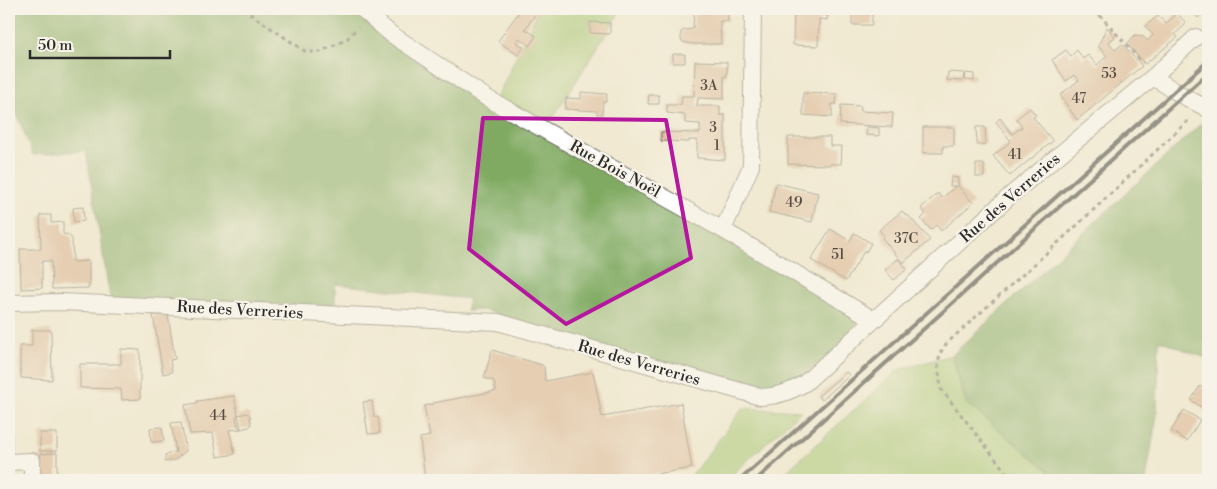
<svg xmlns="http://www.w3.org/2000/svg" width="1217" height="489" font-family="'Libre Bodoni',serif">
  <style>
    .green { fill: #a0c570; stroke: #66784e }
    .forest { fill: #80aa62; stroke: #566a46 }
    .building { fill: #d8ad8c }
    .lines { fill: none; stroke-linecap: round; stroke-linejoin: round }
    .minor-casing { stroke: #706e65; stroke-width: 18 }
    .path { stroke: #706e65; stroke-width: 3; stroke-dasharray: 4 4; stroke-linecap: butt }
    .minor { stroke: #fff; stroke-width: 16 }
    .rail { stroke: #2b2b2b; stroke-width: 4 }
    .marked { fill: none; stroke: #b5179e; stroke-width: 4; stroke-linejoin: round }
    .labels { text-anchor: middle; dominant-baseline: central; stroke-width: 4.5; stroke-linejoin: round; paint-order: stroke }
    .number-label { font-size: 14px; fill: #564c43 }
    .street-label { font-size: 16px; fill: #2b2b2b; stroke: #f7f3e8 }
  </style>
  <rect width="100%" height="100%" fill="#f7f3e8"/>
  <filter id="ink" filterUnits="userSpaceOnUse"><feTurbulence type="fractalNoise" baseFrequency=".02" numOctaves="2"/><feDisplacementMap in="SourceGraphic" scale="10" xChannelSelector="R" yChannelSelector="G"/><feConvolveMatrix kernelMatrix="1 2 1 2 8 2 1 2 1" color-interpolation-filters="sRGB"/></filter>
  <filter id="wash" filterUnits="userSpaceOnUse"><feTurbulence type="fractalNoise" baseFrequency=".0096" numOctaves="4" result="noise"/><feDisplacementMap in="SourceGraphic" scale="20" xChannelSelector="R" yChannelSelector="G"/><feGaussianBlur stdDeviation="1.12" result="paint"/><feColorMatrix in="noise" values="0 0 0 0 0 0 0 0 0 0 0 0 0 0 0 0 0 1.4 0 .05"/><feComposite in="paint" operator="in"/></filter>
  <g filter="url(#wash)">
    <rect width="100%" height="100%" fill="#f1e9d2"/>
    <path class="green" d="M539,9H622L545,130L493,106Z
      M952,355L966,403L1060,480H777L898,370Z
      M743,408L801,411L726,480H688Z"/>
    <path class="forest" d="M9,9H362L487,98L874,320L776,396L673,372L484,310L466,311L469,299L335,284V305L111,304L86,151L33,155L9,95Z
      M1208,117V359L1159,340L1157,415L1146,480H1060L966,403L952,355Z"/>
    <g id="blocks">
      <path class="building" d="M521,9H539L525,29L536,36L529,46L519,38L516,42L524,47L518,55L498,41Z
        M694,9H728V21H720L721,44H693L683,42L681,40V32L684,30L693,29Z
        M794,9H828L827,20L819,19L818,46L793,45Z
        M1192,9H1208L1198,18L1191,10Z
        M852,10H866V14H872V25H852Z
        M1177,13L1185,22V25L1175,34L1178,37L1145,64L1127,44L1135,35L1144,37L1147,41L1153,35L1145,26L1158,16L1166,24Z
        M590,22L610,23V34L590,33Z
        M1107,27L1115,37L1109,42L1115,50L1122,44L1142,66L1077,120L1060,95L1079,80L1074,75L1066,81L1052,60L1066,50L1071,56L1077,50L1083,59L1088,55L1097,65L1107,56L1098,46Z
        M673,54H685V63H673Z
        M695,61L727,62V76H724V99L698,98L697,106H720V115H725V160L697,158V140H689V142L661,141V132L700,133V124L685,123V115L667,113V105H681L682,96H694Z
        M948,72L964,73L963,81L947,80Z
        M966,73L974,74V81L965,80Z
        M581,92L607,94L606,102H603L602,114H597V111L565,109L566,98L581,99Z
        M803,93L837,94L836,104H832V117L803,115Z
        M649,95H659V104H648Z
        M841,105L861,106L860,111L893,113L892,127L840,124Z
        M1030,108L1036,115L1033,117L1053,141L1010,176L993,156L1011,141L996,122L1000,118L1012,134L1022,127L1016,119Z
        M867,127L879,128V136L866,135Z
        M923,127H954V146H943V153H923Z
        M976,127H985L986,144L977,145Z
        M788,137H830V146H842L841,164H830V165L788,164Z
        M976,164H984V177H976Z
        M951,177L958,178V186L973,203L941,231L936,225L931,230L921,219L926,214L921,208L938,193L942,198L956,186H950Z
        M776,183L818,193L812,222L769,212Z
        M83,207L84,221L74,222L73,208Z
        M902,211L907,217L908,215L930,240L903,263L882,238L884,236L879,230Z
        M40,215H51V223L63,222V234L69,235L72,239L73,262L89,261V288L52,289L51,261H42V288L21,289L20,249H41Z
        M830,229L850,241L854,233L871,243L866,252L865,250L846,281L811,260Z
        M898,259L907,269L894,280L885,270Z
        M153,315H168L175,359L170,360L172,372L163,374Z
        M32,330H51L52,380L21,378V371H20V346H32Z
        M9,338H11L10,371H9Z
        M121,349L140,350V399L122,400L121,389L80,388V364H121Z
        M492,350L542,365L544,367L545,381L593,372L602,417L681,403L692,468L621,480H425L420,438L430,436L424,406L433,404V403L496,391L494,381L484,378Z
        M846,372L850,375L822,400L818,396Z
        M1200,386L1208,391V412L1191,400Z
        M234,396L238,415L236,417L238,427L241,429L229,430L235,454L217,457L213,433L190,434L185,405L197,403V401Z
        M372,401L374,417H378L380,433L368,434L363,402Z
        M9,409H12V453H9Z
        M1184,410L1200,420L1187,441L1171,431Z
        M247,413L250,415L251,425L249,427L241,429L238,415Z
        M181,422L186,451L175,460L165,462V455L176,452L171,423Z
        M162,427L164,441L151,442L150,428Z
        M40,433H57V451H40Z
        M57,453V480H41L40,454Z"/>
    </g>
  </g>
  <g filter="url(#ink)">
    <use href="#blocks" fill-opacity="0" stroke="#706e65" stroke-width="1"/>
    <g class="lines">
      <defs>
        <path id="minor" d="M362,9L391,34L487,98L723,230L874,320
          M1153,77L1196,37
          M723,230L751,166L753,9
          M9,303L61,302L498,322L761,397C778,396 790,392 805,383L1012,194L1153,77L1183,96L1208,109
          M9,462L32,461V480"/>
      </defs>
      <use href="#minor" class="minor-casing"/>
      <path class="path" d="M243,9L306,52H320L347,39L358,27
        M1094,9L1143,63
        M1012,480L941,389L938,365L940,353L947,343L1072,230L1190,119"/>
      <use href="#minor" class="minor"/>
      <path class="rail" d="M740,480L1208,61
        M756,480L1208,73"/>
    </g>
  </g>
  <path d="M0 0H1217V489H0ZM483,118L666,120L691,258L566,324L469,249Z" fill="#f1e9d2" fill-opacity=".55" fill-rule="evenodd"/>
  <path class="marked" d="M483,118L666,120L691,258L566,324L469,249Z"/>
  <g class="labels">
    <g class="number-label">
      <text x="1109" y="74">53</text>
      <text x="709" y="86">3A</text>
      <text x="1079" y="99">47</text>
      <text x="713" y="128">3</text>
      <text x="717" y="146">1</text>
      <text x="1015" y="155">41</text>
      <text x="794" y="203">49</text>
      <text x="906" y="239">37C</text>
      <text x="838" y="255">51</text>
      <text x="218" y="416">44</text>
    </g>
    <g class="street-label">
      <text transform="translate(615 169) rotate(29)">Rue Bois Noël</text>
      <text transform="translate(1010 198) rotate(-41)">Rue des Verreries</text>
      <text transform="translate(240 310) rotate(3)">Rue des Verreries</text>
      <text transform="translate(639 363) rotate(16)">Rue des Verreries</text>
    </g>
  </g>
  <rect width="1217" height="489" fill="none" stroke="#f7f3e8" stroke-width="30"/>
  <path d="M30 50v8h140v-8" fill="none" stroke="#2b2b2b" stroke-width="2.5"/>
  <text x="38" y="50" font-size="15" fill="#2b2b2b" stroke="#f7f3e8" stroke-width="4" paint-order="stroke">50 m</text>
</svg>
